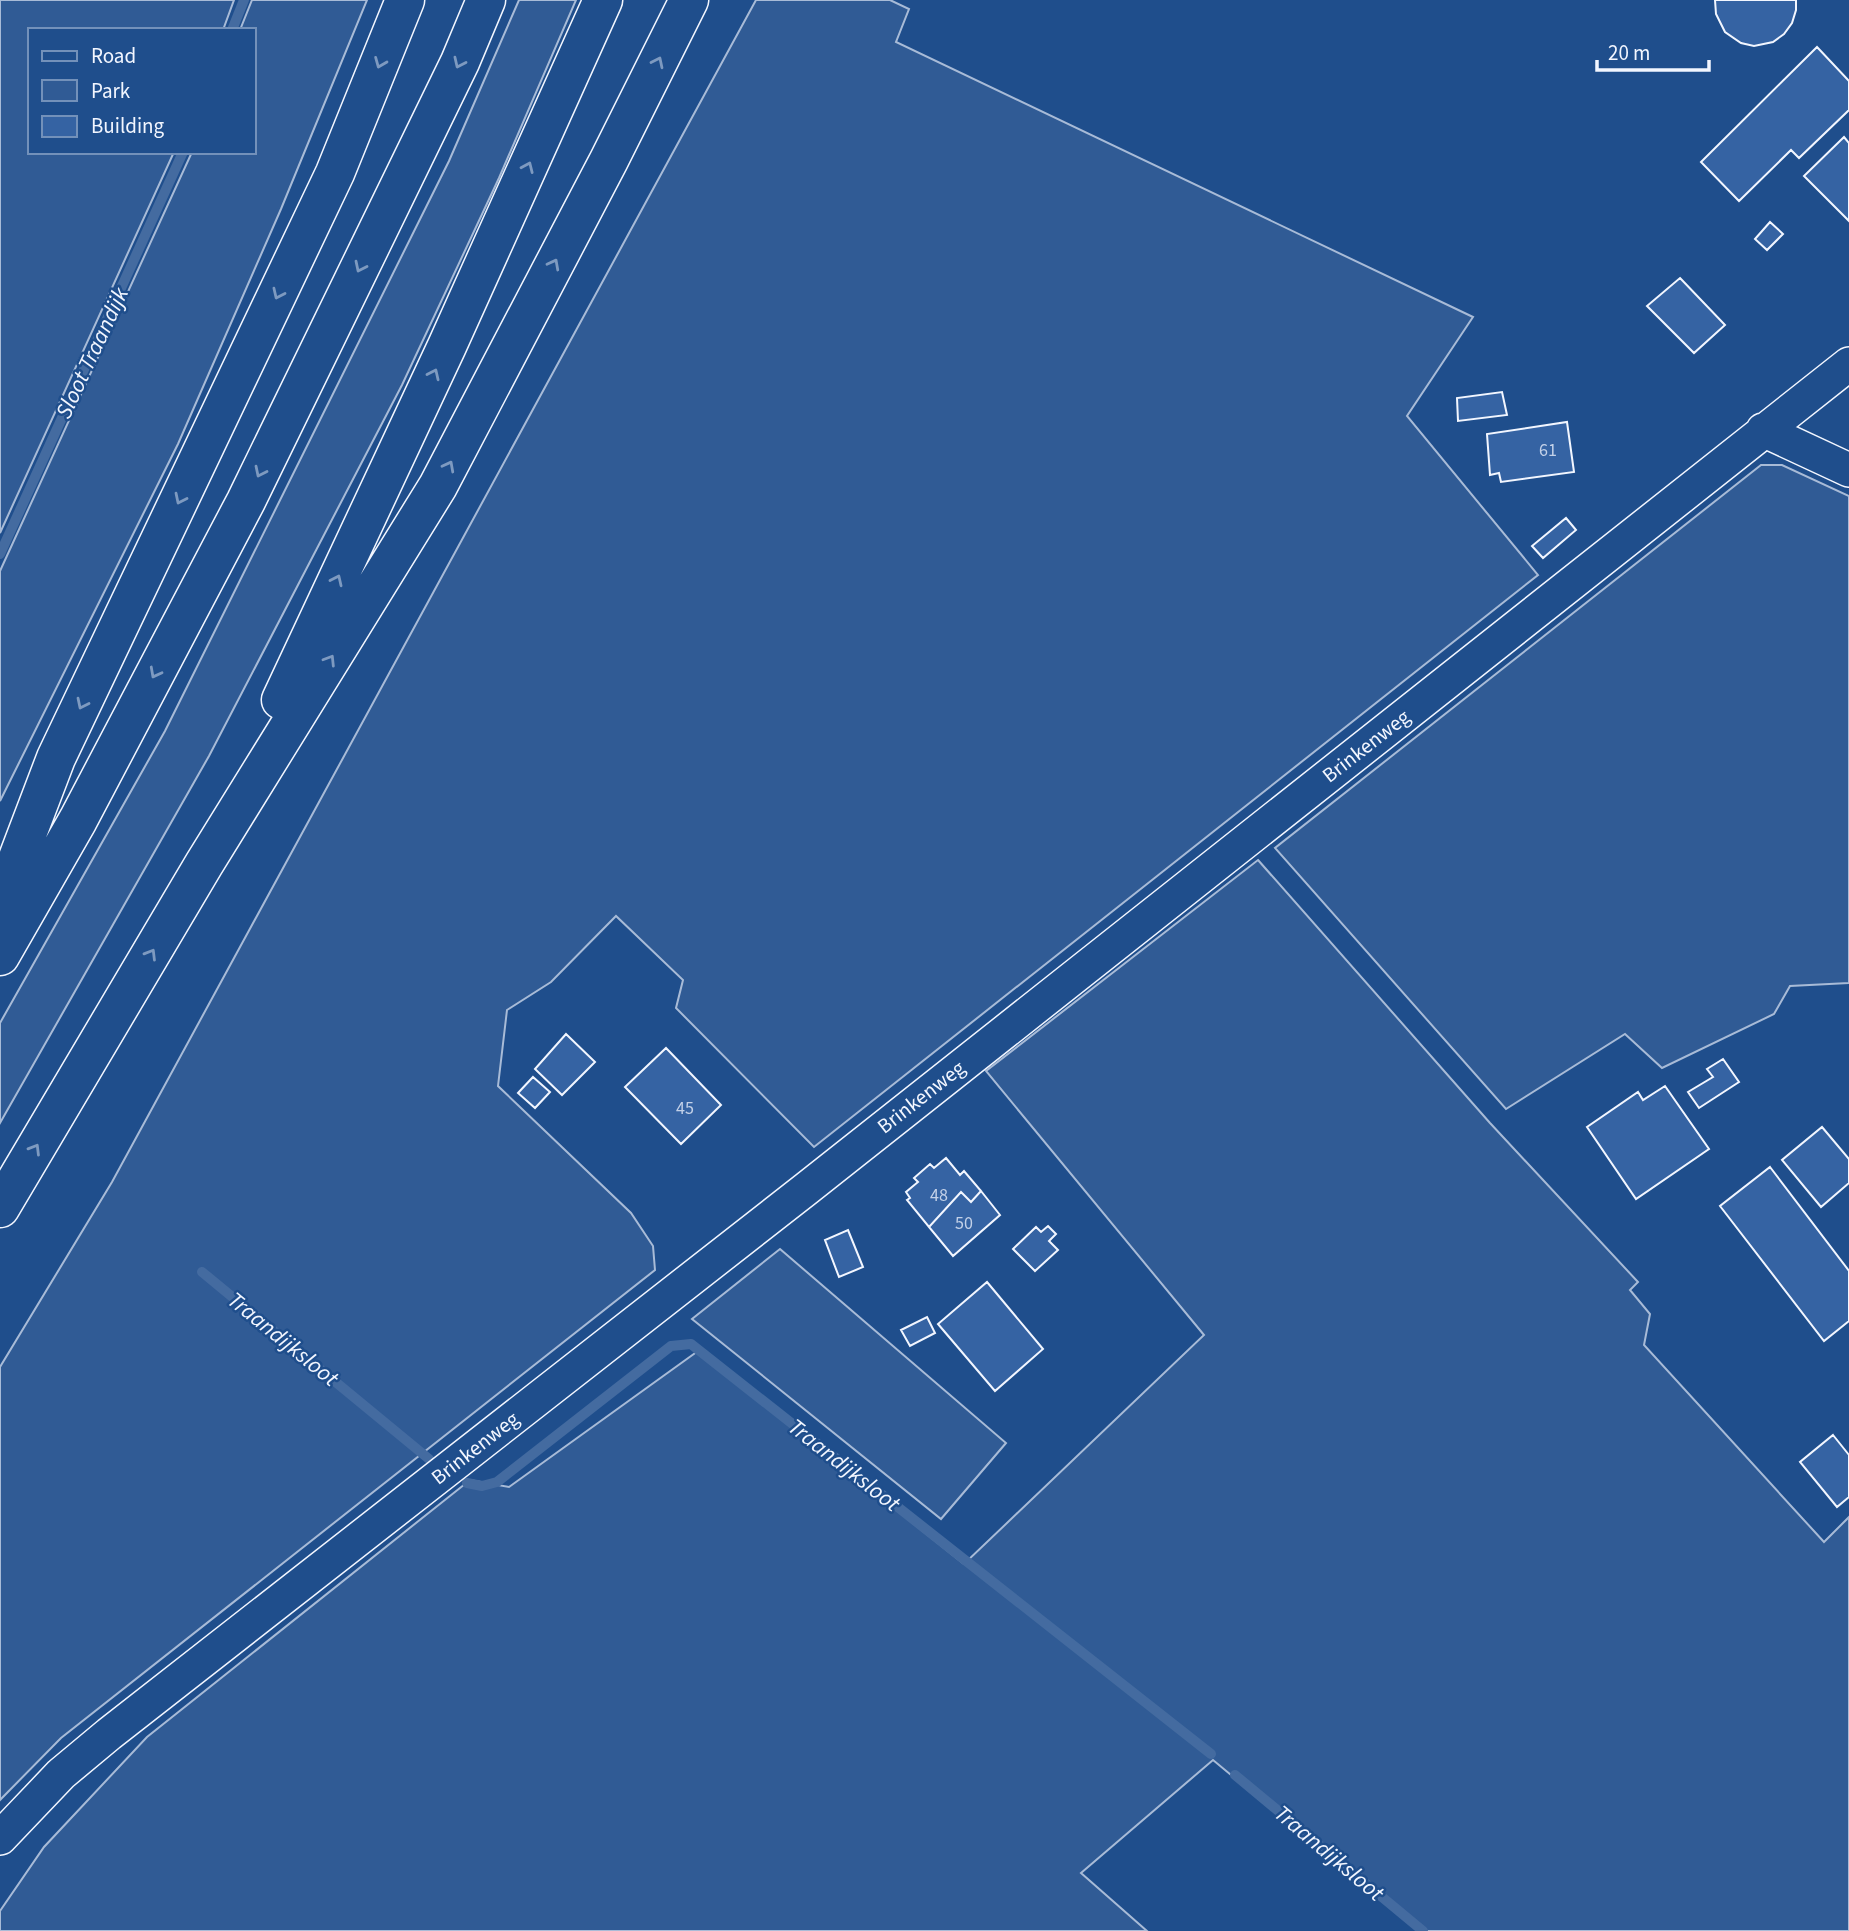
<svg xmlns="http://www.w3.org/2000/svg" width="1849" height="1931" font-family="'Source Sans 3',sans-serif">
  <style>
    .green { fill: #305b95; stroke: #a8bbd7; stroke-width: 2 }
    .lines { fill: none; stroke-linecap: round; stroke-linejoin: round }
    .stream { stroke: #446ba0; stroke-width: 10 }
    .building { fill: #3563a3; stroke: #f2f6ff; stroke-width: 2 }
    .street-casing { stroke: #f2f6ff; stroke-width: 36 }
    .highway-casing { stroke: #f2f6ff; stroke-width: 41 }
    .street { stroke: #1f4e8c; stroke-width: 33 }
    .highway { stroke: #1f4e8c; stroke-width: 38 }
    .oneway { stroke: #7e9ac0 }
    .labels { text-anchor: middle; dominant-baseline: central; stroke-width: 5; stroke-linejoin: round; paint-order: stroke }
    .number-label { font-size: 18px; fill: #c3d1e8 }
    .street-label { font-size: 21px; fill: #f2f6ff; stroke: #1f4e8c }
    .water-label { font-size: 23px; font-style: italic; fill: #f2f6ff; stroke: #1f4e8c }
  </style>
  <rect width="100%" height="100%" fill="#1f4e8c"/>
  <path class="green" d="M0,0H234L223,30H30V152H174L0,533Z
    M252,0H367L281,209L178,444L0,801V571L192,152H254V30H240Z
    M519,0H576L499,178L402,385L209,756L0,1123V1023L165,731L449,161Z
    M756,0H890L909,9L896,42L1473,317L1407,416L1538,575L814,1147L676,1008L683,980L616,916L551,982L507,1010L498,1086L631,1213L653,1246L655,1270L61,1738L0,1800V1367L112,1182Z
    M1761,465H1782L1849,496V983L1790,986L1774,1014L1662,1068L1625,1034L1506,1109L1275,848Z
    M1258,860L1490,1123L1638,1282L1630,1290L1650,1314L1644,1345L1824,1542L1849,1517V1931H1419L1213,1760L1081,1873L1147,1931H0V1911L44,1847L147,1737L470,1480L509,1487L698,1351L964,1564L1204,1335L986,1071Z
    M780,1249L1006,1443L941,1519L692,1319Z"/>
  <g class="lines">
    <path class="stream" d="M232,30L244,0
      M0,554L183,152
      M202,1272L429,1459
      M467,1483L482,1486L497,1482L671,1346L691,1344L1211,1754
      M1235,1775L1423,1931"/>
  </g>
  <path class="building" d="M1715,0H1796V10L1792,23L1784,34L1773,42L1754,46L1741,43L1725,32L1716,14Z
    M1817,47L1849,81V110L1799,158L1791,150L1739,201L1701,162Z
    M1844,137L1849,143V221L1804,176Z
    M1770,222L1783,234L1767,250L1755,239Z
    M1680,278L1725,325L1694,353L1647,306Z
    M1502,392L1507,415L1458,421L1457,398Z
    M1567,422L1574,472L1501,482L1499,473L1490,475L1487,434Z
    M1566,518L1576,530L1543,558L1532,546Z
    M566,1034L595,1062L562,1095L535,1069Z
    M666,1048L721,1105L681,1144L625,1087Z
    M1723,1059L1739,1082L1699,1108L1688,1092L1713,1077L1707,1069Z
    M533,1077L550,1092L535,1108L518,1093Z
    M1665,1086L1709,1149L1636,1199L1587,1127L1638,1092L1643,1100Z
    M1822,1127L1849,1159V1183L1821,1207L1782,1160Z
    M946,1158L960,1175L964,1171L981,1191L971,1202L961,1192L929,1227L907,1200L910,1198L906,1192L918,1182L914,1178L930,1164L934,1168Z
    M1770,1167L1849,1271V1321L1824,1341L1720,1206Z
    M981,1191L1000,1215L953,1256L929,1227L961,1192L971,1202Z
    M1048,1226L1056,1234L1049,1241L1058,1250L1035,1271L1013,1249L1036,1227L1041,1232Z
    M848,1230L863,1267L839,1277L825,1240Z
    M987,1282L1043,1349L995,1391L938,1324Z
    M927,1317L935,1333L910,1346L901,1330Z
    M1833,1435L1849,1455V1497L1837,1507L1800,1462Z"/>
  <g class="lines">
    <defs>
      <path id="street" d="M1763,430L1849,470
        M0,1838L61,1774L109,1734L806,1189L1849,364"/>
      <path id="highway" d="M281,700L447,346L603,0
        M0,905L56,758L335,173L405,0
        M0,956L78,820L246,501L460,62L486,0
        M0,1208L204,864L438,486L609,160L689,0"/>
    </defs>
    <use href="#street" class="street-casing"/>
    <use href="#highway" class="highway-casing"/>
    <use href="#street" class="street"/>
    <use href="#highway" class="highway"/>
  </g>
  <defs><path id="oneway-chevron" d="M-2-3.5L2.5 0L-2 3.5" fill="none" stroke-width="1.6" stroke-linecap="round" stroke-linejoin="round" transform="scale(1.75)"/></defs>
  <g class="oneway">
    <use href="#oneway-chevron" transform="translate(658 62) rotate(-64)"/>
    <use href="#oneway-chevron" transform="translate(380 63) rotate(112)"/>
    <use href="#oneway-chevron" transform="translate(459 63) rotate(115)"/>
    <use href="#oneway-chevron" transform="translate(528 167) rotate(-66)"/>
    <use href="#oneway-chevron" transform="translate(554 264) rotate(-62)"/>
    <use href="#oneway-chevron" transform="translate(360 267) rotate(116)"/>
    <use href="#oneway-chevron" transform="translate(278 294) rotate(115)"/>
    <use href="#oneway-chevron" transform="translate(434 374) rotate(-65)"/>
    <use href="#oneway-chevron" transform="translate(449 466) rotate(-62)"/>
    <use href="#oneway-chevron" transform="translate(260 472) rotate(116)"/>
    <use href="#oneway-chevron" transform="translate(180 499) rotate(116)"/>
    <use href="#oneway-chevron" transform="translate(337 580) rotate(-65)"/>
    <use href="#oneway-chevron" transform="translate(330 660) rotate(-58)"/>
    <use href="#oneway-chevron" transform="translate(155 673) rotate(118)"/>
    <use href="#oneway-chevron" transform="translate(82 704) rotate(116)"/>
    <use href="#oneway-chevron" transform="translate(151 954) rotate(-59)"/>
    <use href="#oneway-chevron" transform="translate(35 1149) rotate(-59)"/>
  </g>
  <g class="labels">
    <g class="number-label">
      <text x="1548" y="450">61</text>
      <text x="685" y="1108">45</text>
      <text x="939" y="1195">48</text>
      <text x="964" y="1223">50</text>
    </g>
    <g class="street-label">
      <text transform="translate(1366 746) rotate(-38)">Brinkenweg</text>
      <text transform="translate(921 1097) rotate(-38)">Brinkenweg</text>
      <text transform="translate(475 1448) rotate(-38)">Brinkenweg</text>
    </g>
    <g class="water-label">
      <text transform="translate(92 353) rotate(-65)">Sloot Traandijk</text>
      <text transform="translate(283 1339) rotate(39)">Traandijksloot</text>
      <text transform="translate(844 1465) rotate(38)">Traandijksloot</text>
      <text transform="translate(1329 1853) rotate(40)">Traandijksloot</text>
    </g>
  </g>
  <rect x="28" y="28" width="228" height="126" fill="#1f4e8c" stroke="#7391ba" stroke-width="2"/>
  <rect x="42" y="51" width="35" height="10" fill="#1f4e8c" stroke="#7391ba" stroke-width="2"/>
  <text x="91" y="63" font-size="21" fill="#f2f6ff">Road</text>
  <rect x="42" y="80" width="35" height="21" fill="#305b95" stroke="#7391ba" stroke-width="2"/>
  <text x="91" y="98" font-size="21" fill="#f2f6ff">Park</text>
  <rect x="42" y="116" width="35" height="21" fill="#3563a3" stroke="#7391ba" stroke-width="2"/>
  <text x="91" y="133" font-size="21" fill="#f2f6ff">Building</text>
  <path d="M1597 60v10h112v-10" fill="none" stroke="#f2f6ff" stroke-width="3.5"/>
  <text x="1608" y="60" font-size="21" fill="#f2f6ff" stroke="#1f4e8c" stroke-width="5" paint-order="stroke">20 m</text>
</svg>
